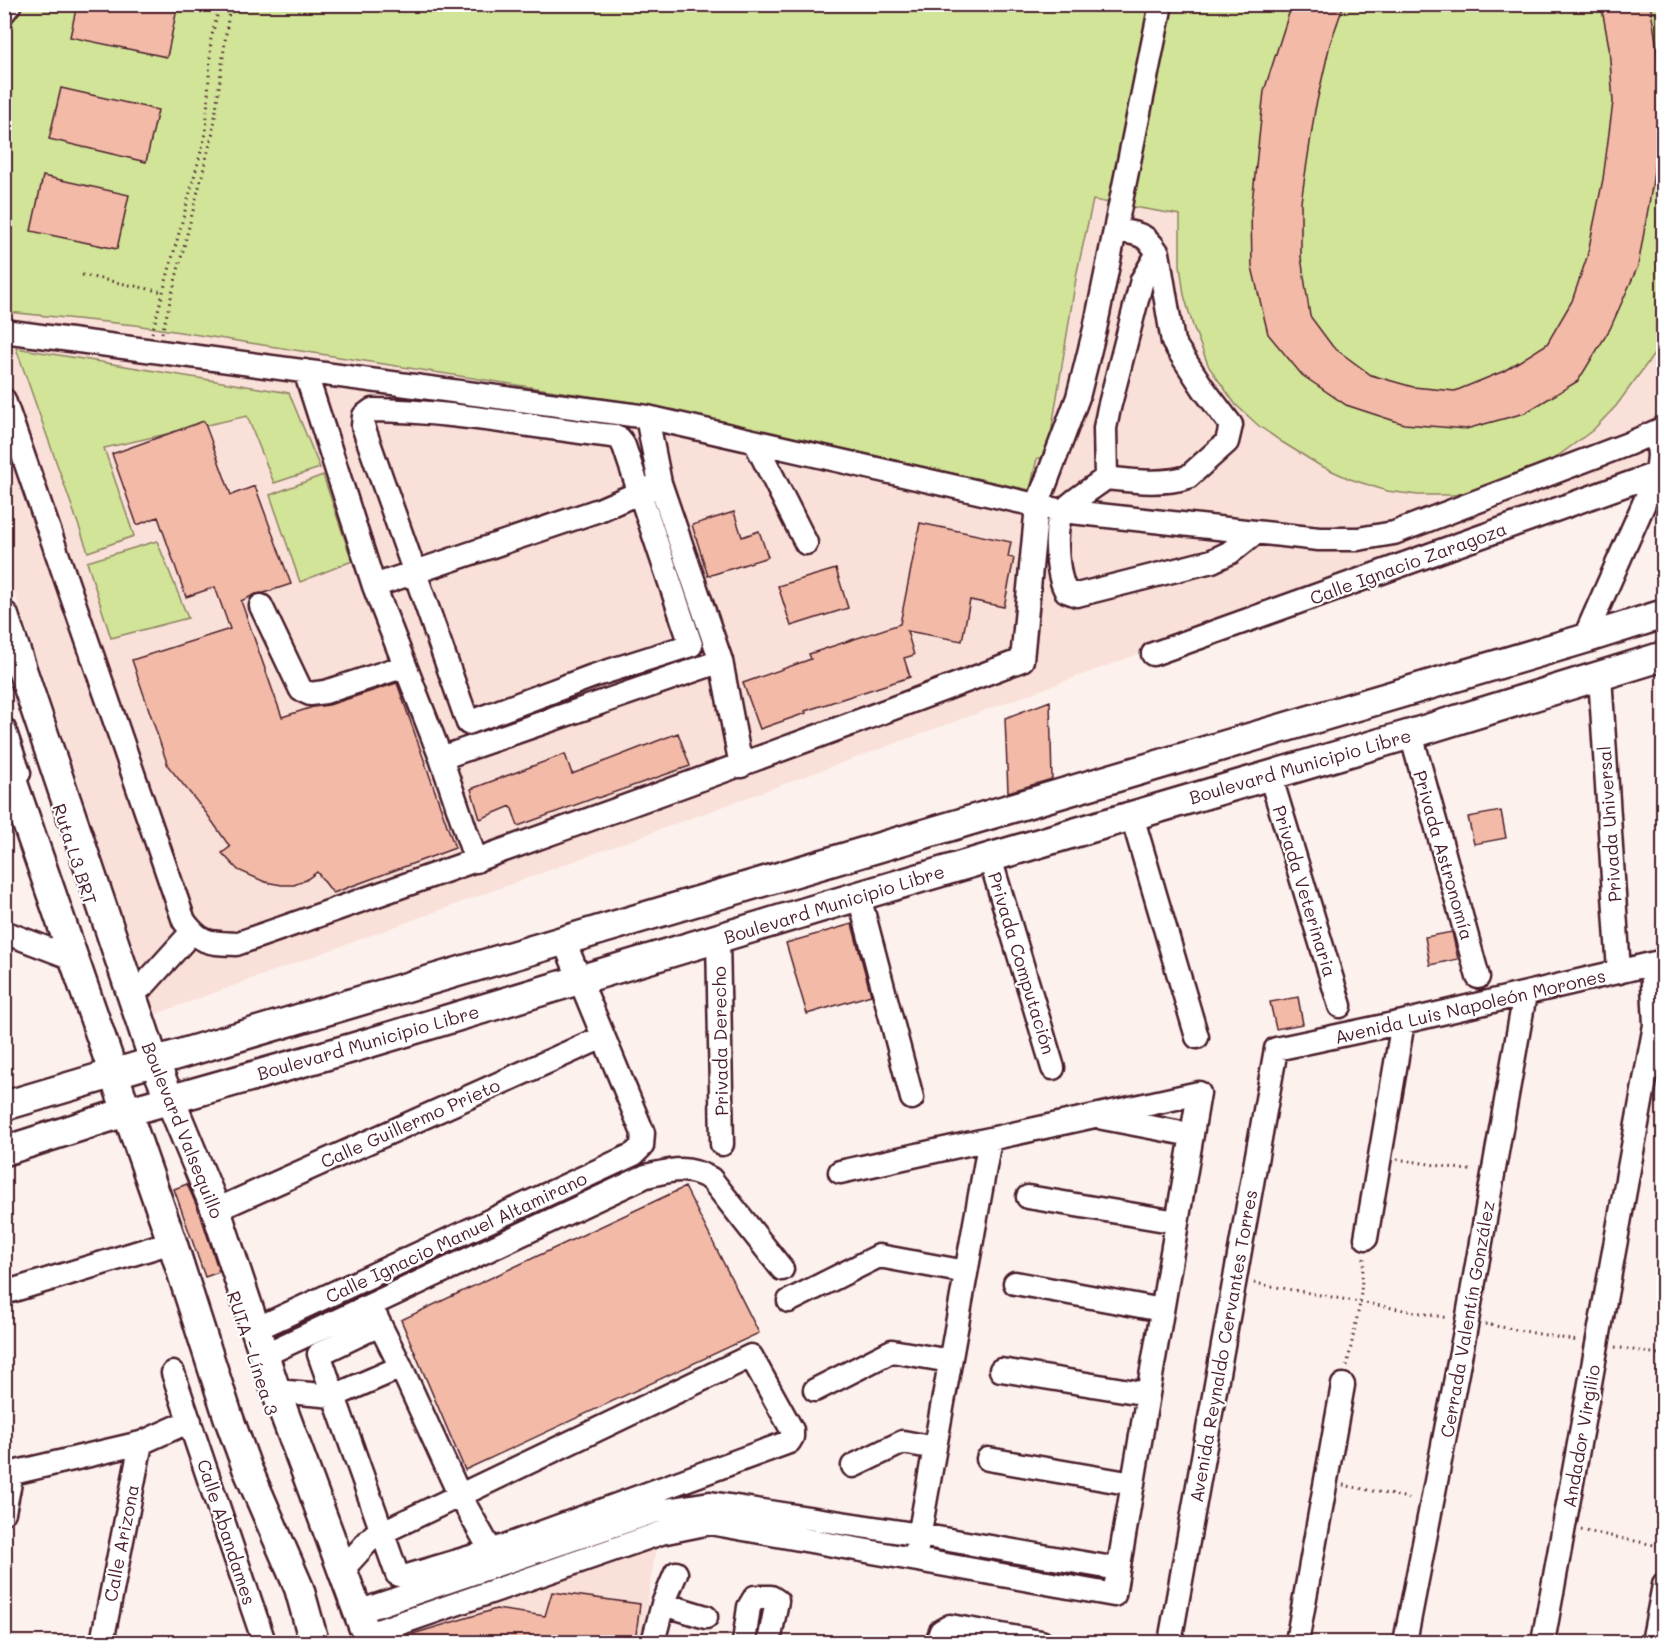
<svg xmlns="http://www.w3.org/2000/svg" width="1668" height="1647" font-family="Mali,sans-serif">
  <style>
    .built { fill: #f9e0d8 }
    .green { fill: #d1e498; stroke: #8e8262; stroke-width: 1.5 }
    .building { fill: #f2baa7; stroke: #4a1f2b; stroke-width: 1.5 }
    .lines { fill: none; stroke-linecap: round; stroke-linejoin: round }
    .minor-casing { stroke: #4a1f2b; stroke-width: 27 }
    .major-casing { stroke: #4a1f2b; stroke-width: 33 }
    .path { stroke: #4a1f2b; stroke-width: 3; stroke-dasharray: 1.5 4.5; stroke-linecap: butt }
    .minor { stroke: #fff; stroke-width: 22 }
    .major { stroke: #fff; stroke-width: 28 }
    .labels { text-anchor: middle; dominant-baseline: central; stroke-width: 4.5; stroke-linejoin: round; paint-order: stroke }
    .street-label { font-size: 18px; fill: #4a1f2b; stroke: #fff }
  </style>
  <rect width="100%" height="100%" fill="#fcf1ed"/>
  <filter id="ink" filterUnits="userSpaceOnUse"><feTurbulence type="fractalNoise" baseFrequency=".0167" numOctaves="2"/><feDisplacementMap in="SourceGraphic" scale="12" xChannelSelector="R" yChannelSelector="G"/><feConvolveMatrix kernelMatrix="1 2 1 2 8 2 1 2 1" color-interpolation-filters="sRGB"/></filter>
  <g filter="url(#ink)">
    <path class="built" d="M4,5H1663V462L156,1014L5,564Z
      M656,1547L641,1642H391L387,1632Z"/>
    <path class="green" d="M4,5H1663V342L1616,406L1593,430L1547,464L1491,486L1454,495H1418L1387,491L1350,479L1319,465L1282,442L1259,426L1236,405L1209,367L1193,326L1184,295L1180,265V215L1093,200L1077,272L1047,459L1037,458L1030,490L645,405L135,325L8,312L4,309Z
      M16,348L289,393L320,468L274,483L247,416L104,448L134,536L88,552Z
      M323,475L352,561L300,582L270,495Z
      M157,541L188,618L111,638L87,562Z"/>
    <path class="building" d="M77,4H178L167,57L70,37Z
      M1292,4H1344L1330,44L1315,110L1301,202V257L1310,316L1333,347L1371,375L1413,387L1455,391L1504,371L1547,344L1572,301L1587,257L1603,179L1613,102L1609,47L1601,4H1650L1657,48L1661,108L1652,187L1638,266L1610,329L1578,381L1525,413L1466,429L1404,424L1346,405L1302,375L1268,334L1252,267L1251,212L1264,91Z
      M61,88L158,110L146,162L49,139Z
      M43,176L129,195L117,249L31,231Z
      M204,421L231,495L255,486L291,584L264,593L256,594L241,601L282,717L313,707L329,705L397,683L455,848L333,893L317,872L306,880L294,885H282L265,882L238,870L222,853L230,847L207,814L168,766L132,660L230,629L215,587L186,597L158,517L137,525L112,454Z
      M734,512L742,537L759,531L768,557L708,576L692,525Z
      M920,523L1011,542L1008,557L1014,558L1004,607L970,600L962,641L907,631L914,655L904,658L910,677L805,711L806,713L760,729L743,683L811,659L809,654L900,624Z
      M836,569L848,608L791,626L778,586Z
      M1050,701L1052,779L1008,792L1005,718Z
      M678,733L690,766L598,798L597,797L518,826L511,806L480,819L471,789L565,754L572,774Z
      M1501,811L1506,838L1474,844L1468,817Z
      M852,924L871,995L807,1014L786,943Z
      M1452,932L1458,959L1430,965L1425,937Z
      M1298,997L1303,1024L1276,1029L1270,1002Z
      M187,1184L201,1216L219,1272L205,1277L174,1189Z
      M685,1187L759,1333L465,1470L401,1320Z
      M552,1592L640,1604L635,1642H397L396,1639L496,1609L545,1616Z"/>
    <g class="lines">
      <defs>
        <path id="minor" d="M4,12L10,4
          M1116,230C1139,234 1145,233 1158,253
          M4,329L11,332L647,417L1062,511L1319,539H1358L1394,533L1628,444L1664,428
          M305,371L374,586L441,758L476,861
          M4,400L184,921C201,944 209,943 236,944C500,853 762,758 1022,660L1037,506L1078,397L1095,329L1161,4
          M372,410C453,411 532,427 613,436L620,439L624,446L691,645L593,676L468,723L363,426L364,416Z
          M647,417L660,483L721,661L741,766
          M755,442L806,543
          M1106,478C1133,481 1162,485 1188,477L1227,442L1231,425L1203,388L1173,342L1158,253L1142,280L1109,408L1105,428L1106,478C1097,485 1066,505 1062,513C1053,529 1057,576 1066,591L1077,595L1212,561L1231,552L1255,533
          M374,586L599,510L652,487
          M261,606L301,690L310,694L325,692L405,666
          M1584,639L1657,474L1659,456L1657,432
          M1153,654L1664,471
          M1600,676L1619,972
          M4,729L19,773
          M1411,734L1478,977
          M441,758L721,661
          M1270,775L1340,1006
          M1132,816L1197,1037
          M990,858L1053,1068
          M859,896L912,1098
          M4,932L75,959
          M718,938L722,1144
          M131,995L145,984L192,932
          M1103,1118L1192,1135
          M1028,1197L1177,1222
          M216,1210L603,1037
          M1366,1238L1403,1022
          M1015,1283L1162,1310
          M4,1293L172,1242
          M789,1301L879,1256L966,1272
          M374,1313L401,1367L459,1494L491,1551
          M256,1329L634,1154L642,1146L643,1133L564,941
          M264,1355L646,1176C672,1170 687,1165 711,1179L782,1269
          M1001,1370L1148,1394
          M173,1373L264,1642
          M815,1390L892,1351L950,1361
          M276,1391L334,1396L401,1367
          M988,1459L1133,1484
          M853,1466L903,1442L935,1448
          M4,1475L141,1443L190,1421
          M4,1512L12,1473
          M917,1548L990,1139
          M343,1569L374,1535L381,1533L751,1356L792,1430V1437L789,1442L491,1551L404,1577L397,1574L319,1354L379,1325
          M663,1604L706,1617
          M358,1612L653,1512L710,1503L920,1535L1118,1569
          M366,1635L661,1533L710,1523L1114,1595L1199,1093L840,1172
          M102,1642L141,1443
          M653,1642L663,1604L676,1573
          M744,1642L749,1607L755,1597H771L777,1601L769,1642
          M937,1642L941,1631L950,1626L1041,1642
          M1170,1642L1276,1049L1403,1022L1664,961
          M1297,1642L1343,1385
          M1405,1642L1467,1321L1525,994
          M1543,1642L1655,1025L1652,964
          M1653,1642L1664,1585"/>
        <path id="major" d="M4,616L154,1061L216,1210L276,1391L369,1642
          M4,757L172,1242L228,1416L247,1468L299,1588L314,1642
          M4,1106L1584,639L1664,614
          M4,1151L126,1112L352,1048L859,896L1411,734L1664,656"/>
      </defs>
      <use href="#minor" class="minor-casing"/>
      <use href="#major" class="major-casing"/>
      <path class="path" d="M82,275L163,292
        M152,333L206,133L211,39L220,4
        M162,333L213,132L230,4
        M1397,1159L1474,1171
        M1254,1283L1448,1318
        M1485,1324L1578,1341
        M1615,1347L1664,1355
        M1347,1366L1360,1303L1364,1257
        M1343,1485L1413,1499
        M1581,1530L1664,1547"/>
      <use href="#minor" class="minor"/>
      <use href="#major" class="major"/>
    </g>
  </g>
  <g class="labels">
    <g class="street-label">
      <text transform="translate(1408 563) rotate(-20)">Calle Ignacio Zaragoza</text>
      <text transform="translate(1300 766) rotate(-16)">Boulevard Municipio Libre</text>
      <text transform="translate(1609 824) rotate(-94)">Privada Universal</text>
      <text transform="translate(75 854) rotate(72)">Ruta L3 BRT</text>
      <text transform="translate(1444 855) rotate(74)">Privada Astronomía</text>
      <text transform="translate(1305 891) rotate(73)">Privada Veterinaria</text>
      <text transform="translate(834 904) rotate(-17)">Boulevard Municipio Libre</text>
      <text transform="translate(1022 963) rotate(73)">Privada Computación</text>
      <text transform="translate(1470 1006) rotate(-13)">Avenida Luis Napoleón Morones</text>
      <text transform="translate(720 1041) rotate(-91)">Privada Derecho</text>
      <text transform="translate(368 1042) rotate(-16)">Boulevard Municipio Libre</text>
      <text transform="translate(410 1123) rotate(-24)">Calle Guillermo Prieto</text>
      <text transform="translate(183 1130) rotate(68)">Boulevard Valsequillo</text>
      <text transform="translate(456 1237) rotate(-25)">Calle Ignacio Manuel Altamirano</text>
      <text transform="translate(1467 1319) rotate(-80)">Cerrada Valentín González</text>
      <text transform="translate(1223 1346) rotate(-80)">Avenida Reynaldo Cervantes Torres</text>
      <text transform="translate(253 1353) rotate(72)">RUTA - Línea 3</text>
      <text transform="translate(1581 1436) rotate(-80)">Andador Virgilio</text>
      <text transform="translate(227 1532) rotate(72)">Calle Abandames</text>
      <text transform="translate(121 1543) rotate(-79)">Calle Arizona</text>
    </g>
  </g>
  <rect width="1668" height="1647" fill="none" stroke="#fff" stroke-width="24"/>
  <rect x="12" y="12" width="1644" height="1623" fill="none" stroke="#4a1f2b" stroke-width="2" filter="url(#ink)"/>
</svg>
